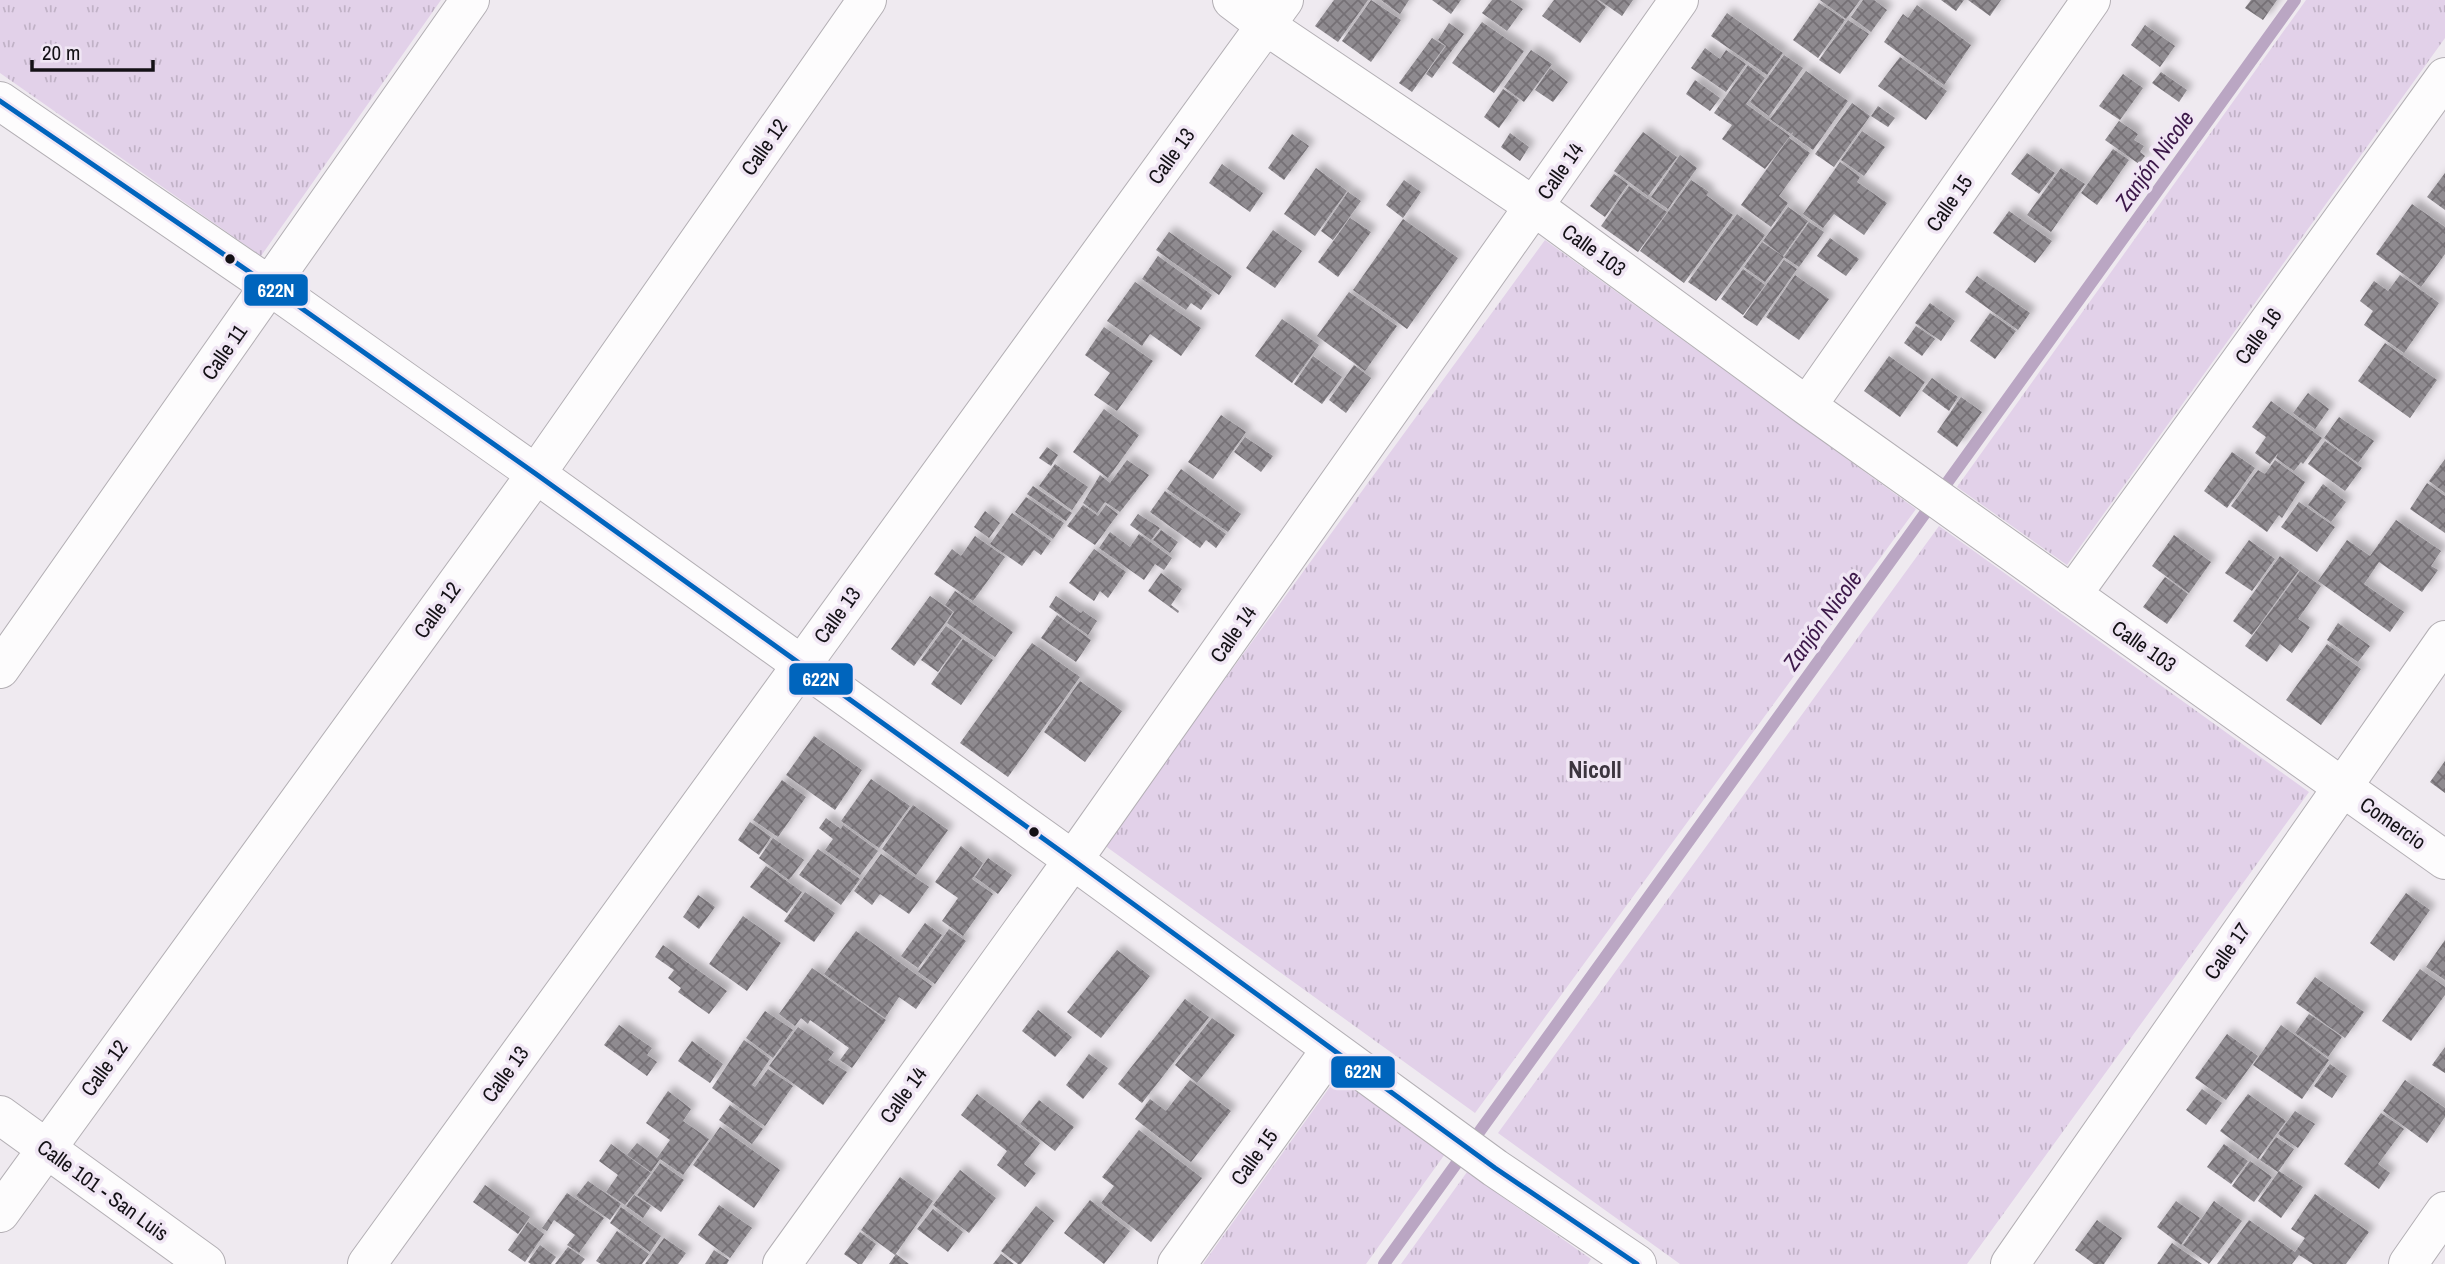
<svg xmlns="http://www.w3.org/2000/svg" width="2445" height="1264" font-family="'Archivo Narrow',sans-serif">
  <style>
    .park { fill: url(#park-tufts) }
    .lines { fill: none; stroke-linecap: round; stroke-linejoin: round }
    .stream { stroke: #baa6c3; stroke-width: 12 }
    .building { fill: url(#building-cross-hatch); filter: url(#shadow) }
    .minor-casing { stroke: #b3afb4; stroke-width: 40 }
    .minor { stroke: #fdfcfd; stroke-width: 38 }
    .bus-1-casing { stroke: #f0e6f4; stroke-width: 10 }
    .bus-1 { stroke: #0065bd; stroke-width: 5 }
    .bus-dot { fill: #141116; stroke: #f0e6f4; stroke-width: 2.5 }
    .labels { text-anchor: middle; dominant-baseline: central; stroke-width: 7; stroke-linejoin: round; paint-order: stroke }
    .street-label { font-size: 21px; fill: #141116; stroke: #f0e6f4 }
    .water-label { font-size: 23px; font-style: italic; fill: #3d194a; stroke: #f0e6f4 }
    .quarter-label { font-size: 24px; font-weight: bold; fill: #3c353f; stroke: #f0e6f4 }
    .line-badge { stroke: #f0e6f4; stroke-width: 2.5 }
    .badge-label { font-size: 19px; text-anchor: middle; font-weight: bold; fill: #fff }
  </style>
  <defs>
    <pattern id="park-tufts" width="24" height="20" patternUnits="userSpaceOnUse" patternTransform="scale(1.75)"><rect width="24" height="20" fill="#e2d1e9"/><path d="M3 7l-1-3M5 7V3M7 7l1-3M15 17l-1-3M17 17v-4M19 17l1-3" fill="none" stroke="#c1b2c7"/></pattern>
    <pattern id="building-cross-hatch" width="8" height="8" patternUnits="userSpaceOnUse" patternTransform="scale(1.75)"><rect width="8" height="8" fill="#8f8b90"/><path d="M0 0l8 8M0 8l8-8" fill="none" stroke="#747075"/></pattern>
    <filter id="shadow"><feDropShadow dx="6" dy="-6" stdDeviation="3.5" flood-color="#0004"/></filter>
  </defs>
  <rect width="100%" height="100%" fill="#efeaf0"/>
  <path class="park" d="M0,0H441L261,256L0,73Z
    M2306,0H2445V38L2067,565L1957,487Z
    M1545,240L1916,509L1475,1113L1104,845Z
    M1939,526L2309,792L1967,1264H1680L1498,1133Z
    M1337,1077L1445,1154L1366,1264H1203Z
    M1467,1172L1591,1259L1588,1264H1401Z"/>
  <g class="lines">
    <path class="stream" d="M1384,1264L2295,0"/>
  </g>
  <path class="building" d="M1334,0H1368L1338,42L1315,26Z
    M1371,0L1401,20L1371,62L1342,41Z
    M1381,0H1409L1400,14Z
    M1432,0H1461L1451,14Z
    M1492,0H1510L1523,9L1507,31L1482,13Z
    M1554,0H1597L1606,7L1580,43L1542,16Z
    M1599,0H1633L1622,16Z
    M1820,0H1860L1846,19Z
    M1863,0H1874L1887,10L1871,32L1851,17Z
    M1941,0H1964L1956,11Z
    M1968,0H2001L1990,16Z
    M2251,0H2277L2263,20L2245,8Z
    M1819,3L1845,20L1818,58L1793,40Z
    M1917,5L1971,45L1944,85L1884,42L1903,14L1908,18Z
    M1727,13L1783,53L1767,75L1711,36Z
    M1848,20L1869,34L1840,74L1819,60Z
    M1482,22L1524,51L1494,93L1452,63Z
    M1449,23L1464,34L1432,78L1426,74L1446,46L1438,40Z
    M2145,25L2175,46L2160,67L2131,45Z
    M1432,38L1445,46L1412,92L1399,83Z
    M1705,48L1720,59L1726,50L1746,64L1726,92L1691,68Z
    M1531,50L1552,64L1524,102L1504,87Z
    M1784,55L1803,68L1769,116L1750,102Z
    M1900,57L1947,91L1926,120L1878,86Z
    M1748,65L1765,78L1746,104L1790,136L1765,169L1722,139L1732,125L1714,113Z
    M1550,68L1568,82L1553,102L1535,90Z
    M1806,71L1848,101L1813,150L1792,135L1793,132L1791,134L1770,119Z
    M2161,72L2187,90L2179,102L2152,83Z
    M2123,74L2143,88L2120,120L2099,106Z
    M1695,80L1720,98L1710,111L1686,94Z
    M1503,89L1519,100L1499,128L1484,117Z
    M1852,103L1870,116L1834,167L1815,154Z
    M1878,106L1895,118L1888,127L1871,116Z
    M2119,121L2138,134L2134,140L2144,146L2140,152L2145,156L2139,164L2105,140Z
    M1862,131L1885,147L1864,176L1841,160Z
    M1643,132L1677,157L1648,196L1614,171Z
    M1510,133L1529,147L1520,161L1501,147Z
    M1292,134L1309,146L1284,180L1268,168Z
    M1789,138L1810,153L1779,196L1788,203L1771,227L1741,205Z
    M2113,149L2129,160L2097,205L2081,193Z
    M2027,153L2055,173L2039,194L2011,174Z
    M1680,155L1697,168L1668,209L1651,197Z
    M1840,162L1860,177L1857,182L1887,203L1864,235L1834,214L1823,228L1803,214Z
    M1222,164L1263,193L1250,212L1209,183Z
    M1316,168L1347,191L1315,236L1284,214Z
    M2061,168L2085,184L2051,232L2027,215Z
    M2445,173V210L2427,197Z
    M1614,174L1628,184L1605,217L1590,206Z
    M1404,180L1421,192L1403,218L1386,205Z
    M1691,180L1709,192L1706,195L1733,215L1684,283L1640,251Z
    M1629,186L1667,212L1638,252L1601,226Z
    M1348,192L1361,201L1333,240L1321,231Z
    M2412,204L2445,227V254L2421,287L2376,254Z
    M1788,207L1808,221L1783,256L1763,241Z
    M2009,211L2052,241L2035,263L1993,233Z
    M1737,214L1765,235L1716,301L1688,282Z
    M1350,218L1371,232L1338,277L1318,262Z
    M1403,219L1458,258L1407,329L1353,290Z
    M1809,222L1824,232L1799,267L1784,257Z
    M1273,230L1302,251L1275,288L1246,268Z
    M1169,232L1232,276L1219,295L1156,250Z
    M1830,238L1859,259L1846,276L1817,256Z
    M1762,242L1784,257L1765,282L1744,267Z
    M1158,256L1212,295L1201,310L1191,303L1186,310L1142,279Z
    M1784,260L1797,269L1757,326L1743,317Z
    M1743,269L1765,285L1743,315L1721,299Z
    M1795,275L1829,299L1799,340L1766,317Z
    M2400,275L2439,303L2404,353L2364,325L2373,311L2360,301L2374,281L2388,291Z
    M1977,276L2030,313L2018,330L1965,292Z
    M1135,282L1201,328L1181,356L1150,334L1142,346L1107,321Z
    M1349,292L1397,326L1365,371L1317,336Z
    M1930,303L1955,321L1941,341L1915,323Z
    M1990,313L2016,331L1995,359L1970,341Z
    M1282,319L1319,345L1292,383L1255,356Z
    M1916,326L1935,339L1922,356L1904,343Z
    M1104,327L1153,361L1117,411L1094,395L1110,373L1085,355Z
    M2385,343L2437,380L2410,418L2358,381Z
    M1313,356L1342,377L1322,404L1294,384Z
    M1889,356L1925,382L1900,417L1864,391Z
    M1354,365L1371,378L1346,413L1329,400Z
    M1932,378L1958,397L1949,411L1922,391Z
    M2308,393L2329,409L2315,429L2293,413Z
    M1961,397L1982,412L1957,447L1937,432Z
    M2271,401L2322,438L2303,464L2301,462L2294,471L2276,458L2278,453L2270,464L2255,453L2266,437L2252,427Z
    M1104,409L1139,435L1108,478L1073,452Z
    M1221,415L1246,432L1213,479L1188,462Z
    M2339,417L2374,441L2358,463L2324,438Z
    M1245,437L1273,456L1261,472L1234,452Z
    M2325,441L2362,468L2345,491L2308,464Z
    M1047,447L1058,455L1051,466L1039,458Z
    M2232,452L2255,468L2227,508L2204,491Z
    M2445,459V493L2429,481Z
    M1127,460L1149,475L1120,512L1105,502L1097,513L1083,503L1100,475L1110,483Z
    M2275,460L2305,482L2282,518L2279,515L2267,532L2231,506L2258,470L2265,474Z
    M1055,464L1088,487L1072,510L1039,486Z
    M1181,469L1241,514L1228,532L1167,489Z
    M2427,483L2445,496V533L2410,509Z
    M2323,484L2346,502L2331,522L2308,505Z
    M1033,486L1072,513L1066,521L1027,494Z
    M1165,491L1226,534L1216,548L1206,540L1200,548L1150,512Z
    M1026,497L1064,523L1053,539L1015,512Z
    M2299,502L2335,527L2317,552L2281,527Z
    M1083,505L1098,516L1106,505L1118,514L1095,545L1067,526Z
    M985,511L1000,523L989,538L974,527Z
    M1012,513L1051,541L1041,555L1034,550L1022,566L990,544Z
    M1138,514L1160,528L1151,540L1130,525Z
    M2396,520L2441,551L2431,566L2438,570L2422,592L2379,562L2364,584L2404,612L2390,632L2318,581L2347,540L2370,556Z
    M1161,530L1178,542L1170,553L1153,540Z
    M1110,532L1130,547L1139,534L1172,558L1164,570L1155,564L1144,580L1099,548Z
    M2174,535L2211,562L2189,593L2152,566Z
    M975,536L1005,557L973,601L934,574L952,549L961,556Z
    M2249,540L2275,559L2252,591L2225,573Z
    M1094,549L1126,572L1108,598L1100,591L1094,601L1069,583Z
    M2280,556L2299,570L2252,635L2233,621Z
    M2300,571L2321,586L2298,619L2310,627L2292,653L2280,644L2267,662L2245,646Z
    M1161,573L1182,589L1171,605L1179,611L1178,613L1148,591Z
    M2165,577L2188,594L2167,624L2143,607Z
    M955,591L1013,632L995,657L947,623L954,612L945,605Z
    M930,596L953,612L914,666L891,649Z
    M1056,596L1081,613L1083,611L1097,621L1088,635L1049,607Z
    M1057,615L1091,640L1076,662L1041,638Z
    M2338,623L2370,646L2358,662L2327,640Z
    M946,626L962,638L938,672L921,660Z
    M963,639L993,660L961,705L931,684Z
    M1032,643L1080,677L1008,777L960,743Z
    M2327,644L2361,669L2321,725L2286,700Z
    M1080,681L1122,711L1085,762L1044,732Z
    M814,736L862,770L835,810L786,775Z
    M2445,761V793L2430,782Z
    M871,779L910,806L879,848L841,821Z
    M782,780L806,797L778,837L753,820Z
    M913,805L948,830L916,875L882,849Z
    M826,818L841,829L843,825L878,851L860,875L825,850L833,839L819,828Z
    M750,822L771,837L759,855L738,840Z
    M773,838L804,860L789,880L759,858Z
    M961,846L983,863L972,879L993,894L963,936L942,921L958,898L935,882Z
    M818,849L860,879L841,905L799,875Z
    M881,854L929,887L909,914L880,894L872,905L854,891Z
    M988,858L1012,875L998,894L975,877Z
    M766,866L802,892L787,913L750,887Z
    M805,892L835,913L814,942L784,921Z
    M2406,893L2430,910L2394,961L2370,943Z
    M698,895L715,907L699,929L683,917Z
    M743,916L781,943L747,991L709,964Z
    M925,923L942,935L918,968L901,956Z
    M949,929L966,941L935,984L918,972Z
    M856,931L932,986L916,1009L899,997L885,1018L824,974Z
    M2445,940V980L2426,967Z
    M663,945L727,991L709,1014L678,992L681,988L668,978L674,970L655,957Z
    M1117,950L1150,976L1101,1038L1067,1012Z
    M812,968L886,1020L852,1068L840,1060L849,1048L810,1020L808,1024L801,1018L795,1026L779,1014Z
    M2420,969L2445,987V995L2411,1041L2382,1021Z
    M2315,977L2364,1012L2345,1038L2296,1003Z
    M1185,999L1209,1017L1142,1103L1118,1084Z
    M1038,1010L1072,1037L1055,1057L1022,1031Z
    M765,1011L793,1030L773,1058L746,1038Z
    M2309,1014L2342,1037L2328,1057L2295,1033Z
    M1212,1018L1235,1035L1197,1083L1175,1065Z
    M619,1025L652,1048L647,1055L657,1062L647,1076L604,1045Z
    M2281,1025L2329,1060L2302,1099L2253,1065Z
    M798,1027L834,1052L828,1060L847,1072L823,1105L769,1066Z
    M2227,1034L2258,1056L2226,1100L2195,1078Z
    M744,1040L770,1059L752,1085L755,1087L768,1069L793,1086L765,1126L712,1088Z
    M692,1041L723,1064L710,1083L678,1061Z
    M2445,1047V1073L2432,1065Z
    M1089,1054L1108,1068L1083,1099L1066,1085Z
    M2330,1064L2347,1076L2332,1098L2314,1086Z
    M1190,1080L1231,1111L1191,1162L1135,1119L1150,1099L1166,1111Z
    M2405,1080L2445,1108V1117L2427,1143L2383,1111Z
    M2202,1089L2222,1103L2206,1125L2186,1110Z
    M668,1091L691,1109L683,1121L709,1139L683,1175L660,1159L651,1172L627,1155L637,1143L657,1158L670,1140L646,1123Z
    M977,1094L1040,1143L1024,1164L1036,1173L1025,1187L997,1165L1007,1151L961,1115Z
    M2248,1094L2286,1121L2258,1159L2220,1131Z
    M1039,1100L1074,1127L1055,1151L1020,1124Z
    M730,1105L763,1129L752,1144L719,1120Z
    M2295,1111L2315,1124L2298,1148L2278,1134Z
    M2381,1113L2404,1129L2378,1164L2390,1173L2379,1189L2344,1164Z
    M720,1127L780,1170L754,1208L693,1165Z
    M1139,1130L1202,1178L1151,1242L1101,1203L1114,1186L1102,1177Z
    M2276,1137L2294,1149L2278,1172L2260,1160Z
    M611,1144L651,1173L625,1205L606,1192L618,1175L599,1161Z
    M2224,1144L2248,1161L2231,1184L2207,1167Z
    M2250,1161L2272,1177L2254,1202L2232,1186Z
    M660,1163L684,1180L661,1212L637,1195Z
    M960,1170L996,1198L969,1233L933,1205Z
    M2279,1171L2303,1187L2281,1218L2258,1201Z
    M900,1177L933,1201L895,1255L861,1230Z
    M588,1181L621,1204L610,1220L576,1196Z
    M485,1185L530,1217L518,1234L473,1202Z
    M567,1193L604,1218L579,1253L567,1245L575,1235L554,1220L547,1231L542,1228Z
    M2315,1194L2369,1232L2346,1264H2313L2299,1255L2292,1264H2217L2249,1220L2295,1252L2305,1238L2291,1229Z
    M634,1195L651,1206L643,1218L626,1206Z
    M1090,1200L1130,1231L1104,1264L1064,1233Z
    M2176,1201L2200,1218L2181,1245L2157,1227Z
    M2214,1201L2242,1221L2209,1264L2183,1245Z
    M719,1205L752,1228L730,1258L698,1235Z
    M1036,1206L1054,1221L1021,1264H1018L1001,1251Z
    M621,1207L661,1236L650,1252L610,1223Z
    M933,1209L963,1232L948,1252L917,1229Z
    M2097,1220L2122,1238L2104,1264H2094L2075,1250Z
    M528,1222L544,1234L525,1262L508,1250Z
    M617,1231L649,1254L642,1264H601L596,1261Z
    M860,1232L876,1244L862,1264H858L844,1254Z
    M664,1238L686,1253L678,1264H645Z
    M2172,1243L2202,1264H2157Z
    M540,1245L556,1257L551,1264H531L528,1262Z
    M568,1247L585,1259L581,1264H555Z
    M714,1250L729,1260L727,1264H705Z
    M896,1254L909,1264H889Z
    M1001,1254L1014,1264H993Z"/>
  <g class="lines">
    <defs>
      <path id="minor" d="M1232,0L1265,25L1535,207L1807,406L2445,860
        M0,101L270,286L536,474L1073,860L1495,1168L1637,1264
        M1807,406L2091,0
        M2072,595L2445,77
        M0,669L470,0
        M0,1115L206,1264
        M0,1213L536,474L867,0
        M367,1264L1284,0
        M782,1264L1073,860L1679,0
        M1177,1264L1331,1049
        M2010,1264L2445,640
        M2408,1264L2445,1211"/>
    </defs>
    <use href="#minor" class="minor-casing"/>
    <use href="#minor" class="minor"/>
    <defs>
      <path id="bus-1" d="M0,101L270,286L536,474L1073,860L1495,1168L1637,1264"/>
    </defs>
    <use href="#bus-1" class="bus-1-casing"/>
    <use href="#bus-1" class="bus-1"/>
  </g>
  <g class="bus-dot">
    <circle cx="230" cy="259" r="6"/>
    <circle cx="1034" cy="832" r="6"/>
  </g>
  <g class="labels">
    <g class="street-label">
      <text transform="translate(764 147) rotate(-55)">Calle 12</text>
      <text transform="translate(1171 156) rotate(-54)">Calle 13</text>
      <text transform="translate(1560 171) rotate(-55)">Calle 14</text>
      <text transform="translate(1949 203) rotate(-55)">Calle 15</text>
      <text transform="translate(1594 250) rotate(36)">Calle 103</text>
      <text transform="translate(2258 336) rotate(-54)">Calle 16</text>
      <text transform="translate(224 352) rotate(-55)">Calle 11</text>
      <text transform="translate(437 610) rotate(-54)">Calle 12</text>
      <text transform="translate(837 615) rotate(-54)">Calle 13</text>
      <text transform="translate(1233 634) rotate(-55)">Calle 14</text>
      <text transform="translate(2144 646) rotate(35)">Calle 103</text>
      <text transform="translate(2393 823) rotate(35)">Comercio</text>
      <text transform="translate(2227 951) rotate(-55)">Calle 17</text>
      <text transform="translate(104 1068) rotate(-54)">Calle 12</text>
      <text transform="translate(505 1074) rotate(-54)">Calle 13</text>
      <text transform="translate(903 1095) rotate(-54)">Calle 14</text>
      <text transform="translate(1254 1157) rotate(-54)">Calle 15</text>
      <text transform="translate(103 1190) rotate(36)">Calle 101 - San Luis</text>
    </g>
    <g class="water-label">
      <text transform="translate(2154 160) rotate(-54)">Zanjón Nicole</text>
      <text transform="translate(1822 620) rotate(-54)">Zanjón Nicole</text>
    </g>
    <g class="quarter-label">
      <text x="1595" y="769">Nicoll</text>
    </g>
  </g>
  <g class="line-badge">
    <rect x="243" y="273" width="66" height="34" rx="7" fill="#0065bd"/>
    <rect x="788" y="662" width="66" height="34" rx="7" fill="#0065bd"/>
    <rect x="1330" y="1055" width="66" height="34" rx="7" fill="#0065bd"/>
  </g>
  <g class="badge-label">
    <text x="276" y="297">622N</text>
    <text x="821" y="686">622N</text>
    <text x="1363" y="1078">622N</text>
  </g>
  <path d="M32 60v10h121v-10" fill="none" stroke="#141116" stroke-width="3.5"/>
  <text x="42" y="60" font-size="21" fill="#141116" stroke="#f0e6f4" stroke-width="5" paint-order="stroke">20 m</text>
</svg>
